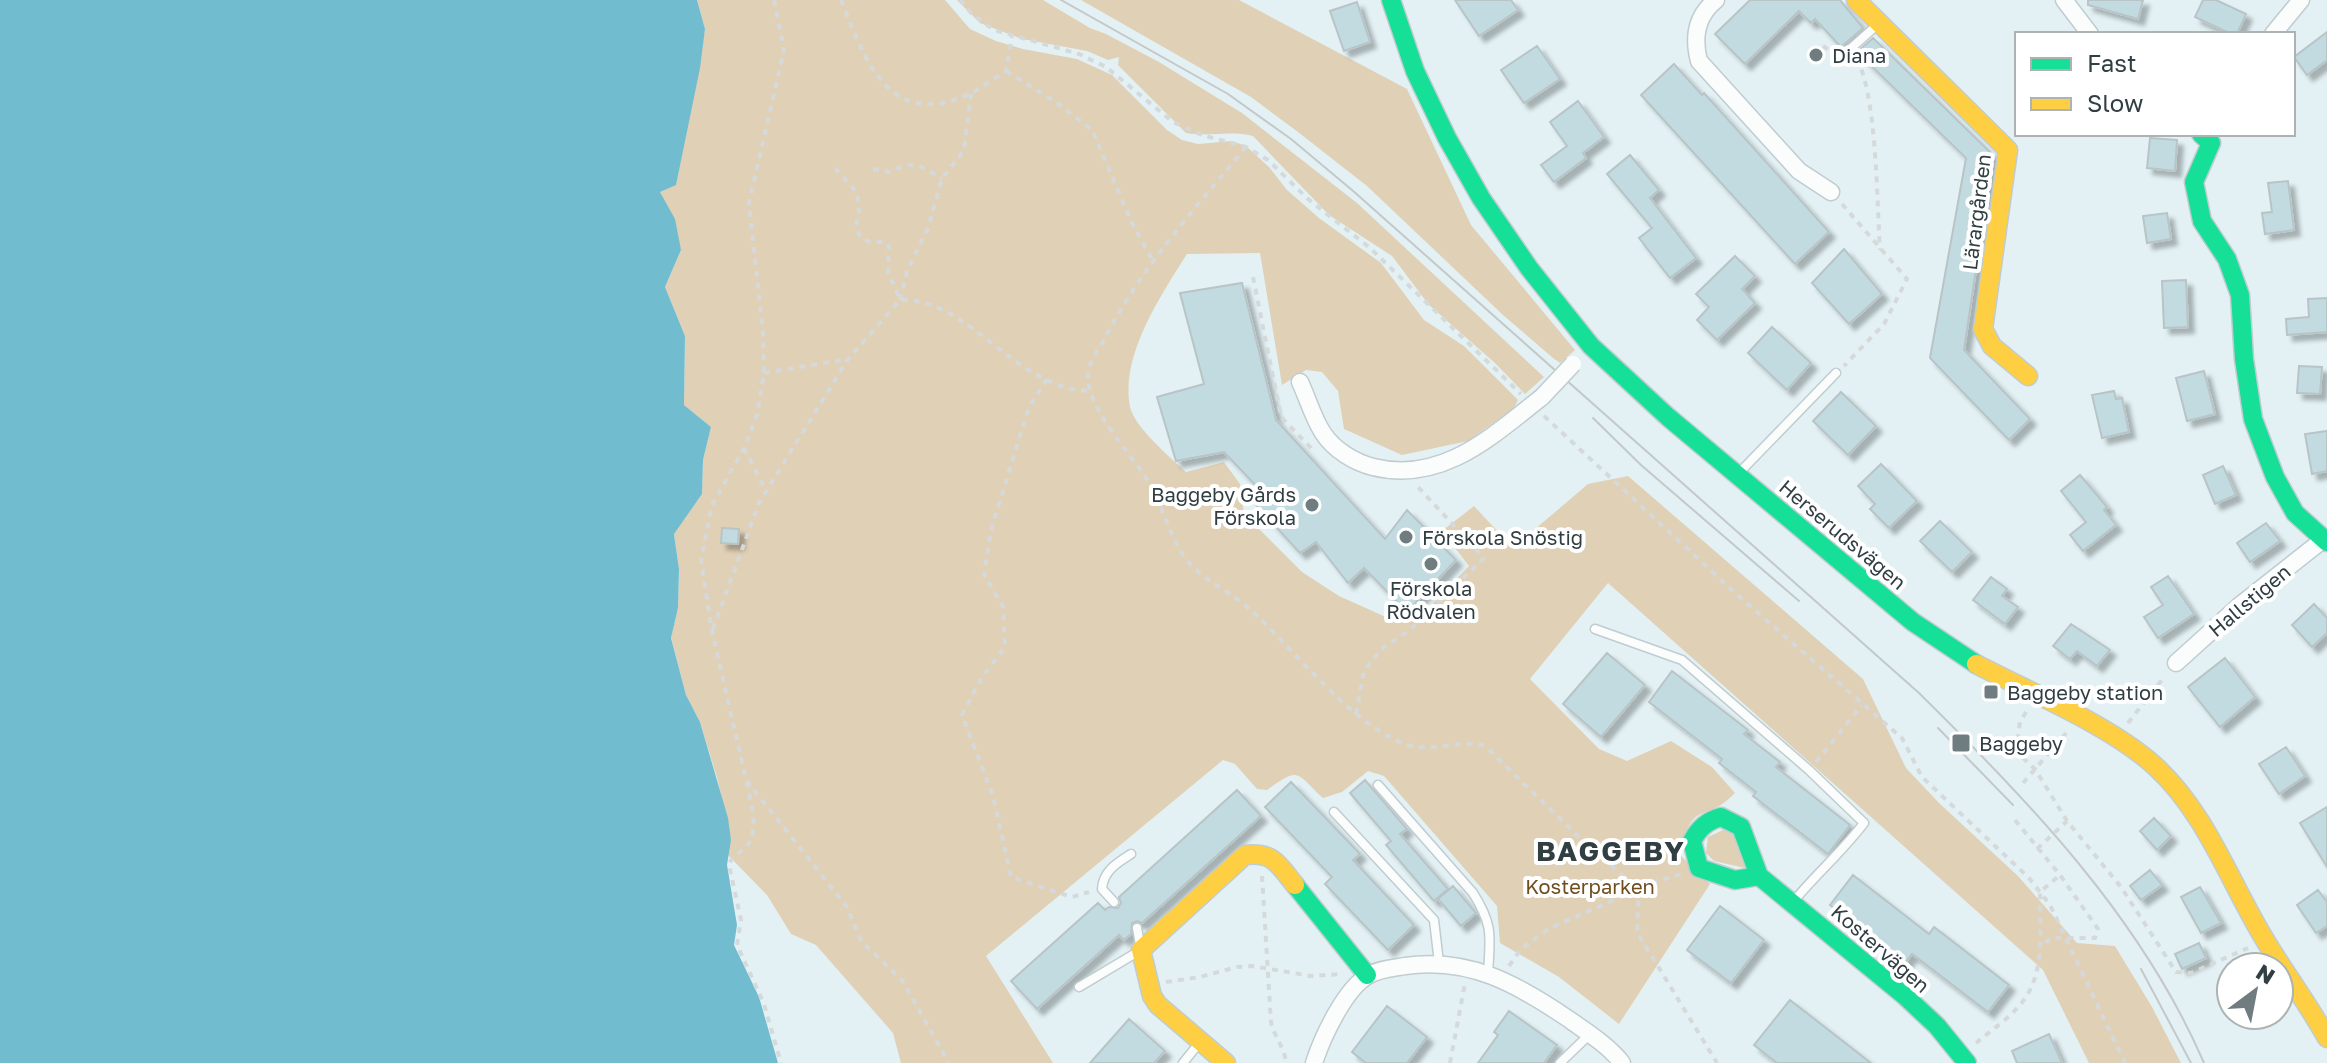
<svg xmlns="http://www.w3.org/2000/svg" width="2327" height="1063" font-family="'Golos Text',sans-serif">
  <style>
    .green { fill: #e0d0b6 }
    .water { fill: #71bdcf }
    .building { fill: #c1dbe1; stroke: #b8c4c6; stroke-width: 2; filter: url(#shadow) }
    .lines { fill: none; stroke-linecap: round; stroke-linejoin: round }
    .lane-casing { stroke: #c0cccf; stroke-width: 11 }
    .street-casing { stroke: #c0cccf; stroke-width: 19 }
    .fast-casing { stroke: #c0cccf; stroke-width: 21 }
    .slow-casing { stroke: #c0cccf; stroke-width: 21 }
    .path { stroke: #d5d9da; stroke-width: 4; stroke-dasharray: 6 6; stroke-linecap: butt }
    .lane { stroke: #fbfdfd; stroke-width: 8 }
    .street { stroke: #fbfdfd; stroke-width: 16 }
    .fast { stroke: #16e098; stroke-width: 18 }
    .slow { stroke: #ffcf43; stroke-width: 18 }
    .tram { stroke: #c4c8c9; stroke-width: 2 }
    .street-bridge-casing { stroke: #c0cccf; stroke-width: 19; stroke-linecap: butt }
    .street-bridge { stroke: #fbfdfd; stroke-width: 16 }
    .poi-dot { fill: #6f7d80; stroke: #fff; stroke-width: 3 }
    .labels { text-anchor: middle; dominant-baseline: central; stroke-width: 8; stroke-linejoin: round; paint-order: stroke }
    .poi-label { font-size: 20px; fill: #313e42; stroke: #fff; text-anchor: start }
    .street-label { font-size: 20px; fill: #313e42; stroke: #fff }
    .park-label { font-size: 20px; fill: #6f4e1e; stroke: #fff }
    .district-label { font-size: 28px; font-weight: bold; letter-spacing: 2px; fill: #313e42; stroke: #fff }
  </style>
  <defs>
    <filter id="shadow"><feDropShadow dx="6" dy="6" stdDeviation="2" flood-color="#0004"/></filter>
  </defs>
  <rect width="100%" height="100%" fill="#e3f1f4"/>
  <path class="green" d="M697,0H945L970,29L996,41L1023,49L1077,59L1112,75L1167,130L1182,140L1198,144L1232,141L1246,146L1269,167L1287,190L1319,218L1381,263L1424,320L1464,346L1518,400L1514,408L1468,441L1402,455L1344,429L1338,391L1322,372L1306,370L1282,385L1260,253L1187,254C1161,295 1120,356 1130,407C1135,428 1170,457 1186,472L1224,462L1240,484L1244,514L1302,572L1339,596L1388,618L1417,620L1469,566L1442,531L1474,506L1513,548L1588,484L1628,476L1863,679L1906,768L1939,803L2018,876L2077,943L2115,946L2152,1007L2181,1063H2089L2043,970L1608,583L1530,679L1599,749L1627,761L1671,741L1712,767L1735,793C1704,825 1692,797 1680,855L1710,884L1619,1024L1559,977L1500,943L1497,906L1384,776L1368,771L1342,792L1323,798C1295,772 1300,766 1267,790L1257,789L1235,764L1223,760L986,956L1053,1063H901L893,1033L816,945L791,934L767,895L727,854L731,840L718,781L700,722L686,695L671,637L678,608L679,569L674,533L702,494L703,460L711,427L684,405L685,336L665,287L681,250L660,192L676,184L705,29Z
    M957,0H1043L1090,28L1106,34L1159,62L1242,113L1357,203L1544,377L1525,394L1495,363L1429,305L1392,256L1329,215L1253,136C1230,130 1209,137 1186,133L1118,65L1119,57L1108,60L1087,51L1022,39L980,23Z
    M1081,0H1239L1407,89L1471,225L1575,350L1560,363L1553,358L1503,315L1367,186L1298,132L1251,97Z
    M1723,830L1733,834L1745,868L1714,861L1706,853L1708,837Z"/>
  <path class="water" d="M0,0H697L705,29L700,68L676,185L660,192L675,219L681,250L665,287L685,336L684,405L711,427L703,460L702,494L674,534L679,569L678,608L671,638L686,695L700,722L728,818L731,840L727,865L737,925L734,945L759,997L778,1063H0Z"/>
  <path class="building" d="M1455,0H1511L1518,10L1479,36Z
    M1750,0H1840L1863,28L1841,47L1815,19L1811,23L1799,11L1745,64L1715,34Z
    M2088,0H2143L2138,19L2088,5Z
    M2203,0H2216L2246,14L2237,34H2231L2195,17Z
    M1357,2L1370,42L1344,51L1330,11Z
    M2327,32V60L2307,75L2294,57Z
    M1873,38L1993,155L1964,350L2030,419L2009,440L1930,358L1966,158L1857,52Z
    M1537,46L1560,79L1524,103L1501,70Z
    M1674,64L1702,95L1704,93L1829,232L1795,264L1641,95Z
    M1578,101L1604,137L1583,153L1586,158L1554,182L1541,165L1567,146L1550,122Z
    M2150,138L2177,140L2175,171L2147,168Z
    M1630,155L1659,190L1650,198L1696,258L1670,278L1639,238L1652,228L1607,174Z
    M2288,181L2294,230L2265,234L2262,213L2272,212L2268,183Z
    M2167,213L2171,239L2147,243L2143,216Z
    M1844,249L1882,294L1849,324L1812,283Z
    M1735,256L1755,276L1742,289L1755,303L1717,340L1697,320L1709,307L1696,294Z
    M2186,280L2188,327L2164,328L2162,281Z
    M1242,283L1276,420L1385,539L1407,510L1456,560L1407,612L1364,568L1348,583L1316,542L1300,553L1253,502L1263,493L1224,452L1176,461L1157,397L1204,384L1180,293Z
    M2327,298V332L2287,335L2286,319L2309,317L2308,299Z
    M1772,327L1811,363L1787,390L1748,353Z
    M2299,366L2322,367L2320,394L2297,393Z
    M2204,371L2215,414L2187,421L2176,378Z
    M2114,391L2116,399L2122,398L2129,432L2102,438L2092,395Z
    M1841,392L1876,426L1848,455L1813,421Z
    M2327,431V471L2312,474L2305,434Z
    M1881,464L1917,501L1889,528L1870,509L1875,504L1858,486Z
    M2223,466L2236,495L2215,504L2203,475Z
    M2080,475L2107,507L2104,510L2116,525L2083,551L2070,535L2086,522L2061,491Z
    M1940,521L1972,552L1952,572L1920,541Z
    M2266,523L2280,541L2250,562L2237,543Z
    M722,528L739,529L738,544L721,543Z
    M2168,576L2194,614L2158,638L2144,617L2163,605L2151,587Z
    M1991,577L2007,589L2002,596L2018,607L2005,624L1973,600Z
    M2314,604L2327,618V633L2312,647L2292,625Z
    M2071,624L2110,650L2097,666L2077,651L2070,659L2053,646Z
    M1607,653L1645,685L1601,737L1563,704Z
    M2225,658L2255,697L2220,727L2188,687Z
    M1672,671L1748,730L1744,734L1780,762L1776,767L1850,825L1828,854L1753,796L1756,792L1719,763L1722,759L1649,702Z
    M2286,747L2305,776L2279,794L2259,764Z
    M1365,780L1407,829L1400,834L1448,889L1434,901L1386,845L1391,841L1350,793Z
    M1291,782L1360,854L1353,860L1414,925L1388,950L1325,884L1332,877L1265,807Z
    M1237,790L1261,816L1142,923L1137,921L1132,923L1131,934L1124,940L1119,935L1037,1009L1011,981L1098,903L1105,910L1109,907L1118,908L1121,903L1119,897Z
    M2327,807V867L2300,823Z
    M2154,818L2171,836L2157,850L2140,831Z
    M2150,870L2162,885L2141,900L2130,886Z
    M1853,875L1929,934L1934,927L2009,985L1988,1012L1912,954L1905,963L1830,905Z
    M1453,886L1476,913L1461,926L1438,899Z
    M2200,887L2221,923L2201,933L2181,897Z
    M2318,890L2327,902V926L2316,933L2297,905Z
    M1720,906L1764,940L1731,983L1687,950Z
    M2199,943L2206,958L2182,969L2175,954Z
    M1790,1000L1871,1063H1777L1754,1045Z
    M1387,1006L1427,1037L1407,1063H1366L1352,1052Z
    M1509,1011L1557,1045L1544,1063H1478L1498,1035L1494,1032Z
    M1129,1019L1165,1051L1154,1063H1090Z
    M2049,1034L2062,1063H2017L2012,1051Z"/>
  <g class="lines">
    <defs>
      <path id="lane" d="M1849,50L1876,26
        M1738,474L1836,373
        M1595,629L1682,660L1809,770L1864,823C1842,852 1816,874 1793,902
        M1378,785L1473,893C1494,926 1490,937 1488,974
        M1334,812L1434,920L1439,963
        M1114,902L1102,889C1103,871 1117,863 1131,854
        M1079,987L1141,950L1137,928
        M1183,1063L1200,1042
        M1560,1063L1590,1034"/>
      <path id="street" d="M1716,0C1696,16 1693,38 1699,61L1799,171L1831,192
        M2064,0L2090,34
        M2273,34L2301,0
        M1300,382C1308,399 1313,418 1323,433C1334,450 1354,462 1373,467C1442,484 1492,436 1542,397
        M2176,663L2239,606L2324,539
        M1314,1063C1322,1038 1345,988 1369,975C1379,969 1393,968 1405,966C1470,957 1517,984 1570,1020C1588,1033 1608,1045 1622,1063"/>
      <path id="fast" d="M1391,0L1415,71L1447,138L1481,198L1529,268L1591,346L1668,417L1913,622L1976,664
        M2201,134L2211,143L2194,182L2202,221L2227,259L2240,295L2244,359L2253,419L2275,477L2295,513L2327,542
        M1759,876L1735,880L1699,868L1692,841C1699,828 1707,821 1721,817L1741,827L1759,876L1905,996L1937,1026L1967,1063
        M1295,885L1367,975"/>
      <path id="slow" d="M1856,0L2008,150L1983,329L1992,346L2028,376
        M1976,664C2031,693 2110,725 2155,766C2207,814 2229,881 2265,940C2285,973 2308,1004 2327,1038
        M1226,1063L1158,1005L1152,996L1141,950L1245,855C1274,852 1278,864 1295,885"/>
    </defs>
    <use href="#lane" class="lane-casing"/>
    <use href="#street" class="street-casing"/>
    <use href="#fast" class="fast-casing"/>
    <use href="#slow" class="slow-casing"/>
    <path class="path" d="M774,0L784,50L749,203L763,333L764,373L757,415L744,448L712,505L701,560L712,631L746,780L847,907L861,941L902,980L949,1063
      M841,0C865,60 889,131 969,94C982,88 994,78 1006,71L1012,37
      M960,0L971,13L994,30L1079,54L1106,67L1173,122L1202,135L1246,147L1268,160L1308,199L1370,248L1521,394
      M1823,46L1839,57
      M1856,59C1877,90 1877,208 1880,250
      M1006,71L1060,105L1092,130L1133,225L1153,261
      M1246,147C1196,207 1142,267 1106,336C1101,346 1092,357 1089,368C1080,402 1130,452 1146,478C1161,502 1168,531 1183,555C1200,580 1231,591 1253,612C1297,653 1347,719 1402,743C1430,755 1458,738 1485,746L1586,844L1639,890L1637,932L1717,1063
      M835,168L857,193L859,212L856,226L861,238L870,242H886L889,247L888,271L899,298
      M873,169L890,172C914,159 921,166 942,179
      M1842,204L1907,279L1884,324L1844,366
      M1253,277L1281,417L1313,450
      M900,300L907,271L928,228L942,179L964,150L971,94
      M764,373L848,359
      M1047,379L1029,407L991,530L984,574L1003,607L1005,647L982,677L962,715L993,796L1011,877L1072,897L1089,892
      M1544,416L1734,592L1902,738L1922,777L2029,878L2050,905L2125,1063
      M744,448L766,491
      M713,629L759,503L848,359L900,300C970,297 1015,391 1092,391
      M2026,712L2020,722L2018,735L2023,758L2035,769L2067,821L2121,887L2176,972L2191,973L2248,948
      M1356,714L1364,671L1381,649L1410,630L1484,558L1418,487
      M2128,723L2165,676
      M1816,762L1862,705
      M747,782C750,802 761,830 746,847C740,854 732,855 729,865L741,920L737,945L764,1004L781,1063
      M2023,783L2067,732
      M2015,820L2060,875L2098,929L2095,938H2052L2040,946
      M2037,849L2067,821
      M1262,876L1271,1022C1274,1037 1285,1048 1286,1063
      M1509,966L1521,949L1548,929L1655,882L1681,874
      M1166,982L1200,977L1237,967L1252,966L1311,976L1343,974
      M1976,1043C1993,1029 2014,1015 2026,997C2045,968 2040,925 2040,892L2060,875
      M1450,1063L1465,983"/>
    <use href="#lane" class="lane"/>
    <use href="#street" class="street"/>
    <use href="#fast" class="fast"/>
    <use href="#slow" class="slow"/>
    <path class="tram" d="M1061,0L1228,94L1291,139L1352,190L1919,693C2030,803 2141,917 2204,1063
      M1593,418L1641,465L1799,601
      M1938,728L2013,805
      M2141,969L2191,1063"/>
    <defs>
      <path id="street-bridge" d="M1542,397L1573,364"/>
    </defs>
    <use href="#street-bridge" class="street-bridge-casing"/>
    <use href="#street-bridge" class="street-bridge"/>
  </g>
  <g class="poi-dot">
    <circle cx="1816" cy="55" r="8"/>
    <circle cx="1312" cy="505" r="8"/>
    <circle cx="1406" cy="537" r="8"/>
    <circle cx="1431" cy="564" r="8"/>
    <rect x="1983" y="684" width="16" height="16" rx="4"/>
    <rect x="1951" y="733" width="20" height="20" rx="4"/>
  </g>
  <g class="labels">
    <g class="poi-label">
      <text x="1832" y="55">Diana</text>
      <text x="1296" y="494" text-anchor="end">Baggeby Gårds<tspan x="1296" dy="23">Förskola</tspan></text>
      <text x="1422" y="537">Förskola Snöstig</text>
      <text x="1431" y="588" text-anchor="middle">Förskola<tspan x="1431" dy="23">Rödvalen</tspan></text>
      <text x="2007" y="692">Baggeby station</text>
      <text x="1979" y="743">Baggeby</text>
    </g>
    <g class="street-label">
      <text transform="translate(1976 212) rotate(-83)">Lärargården</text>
      <text transform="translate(1843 534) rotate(40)">Herserudsvägen</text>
      <text transform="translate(2249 600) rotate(-40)">Hallstigen</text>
      <text transform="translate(1881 948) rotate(41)">Kostervägen</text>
    </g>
    <g class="park-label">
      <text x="1590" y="886">Kosterparken</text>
    </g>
    <g class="district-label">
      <text x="1611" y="850">BAGGEBY</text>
    </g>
  </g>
  <rect x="2015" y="32" width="280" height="104" fill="#ffffff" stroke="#adb2b3" stroke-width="2"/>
  <rect x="2031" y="58" width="40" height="12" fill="#16e098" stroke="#adb2b3" stroke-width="2"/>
  <text x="2087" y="72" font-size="24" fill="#313e42">Fast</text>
  <rect x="2031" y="98" width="40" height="12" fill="#ffcf43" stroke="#adb2b3" stroke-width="2"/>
  <text x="2087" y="112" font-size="24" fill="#313e42">Slow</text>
  <g transform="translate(2255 991) rotate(32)"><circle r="38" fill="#ffffff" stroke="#adb2b3" stroke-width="2"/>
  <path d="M0-6L14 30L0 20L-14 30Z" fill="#6f7d80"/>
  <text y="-12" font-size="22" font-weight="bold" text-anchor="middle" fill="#313e42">N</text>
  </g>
</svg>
